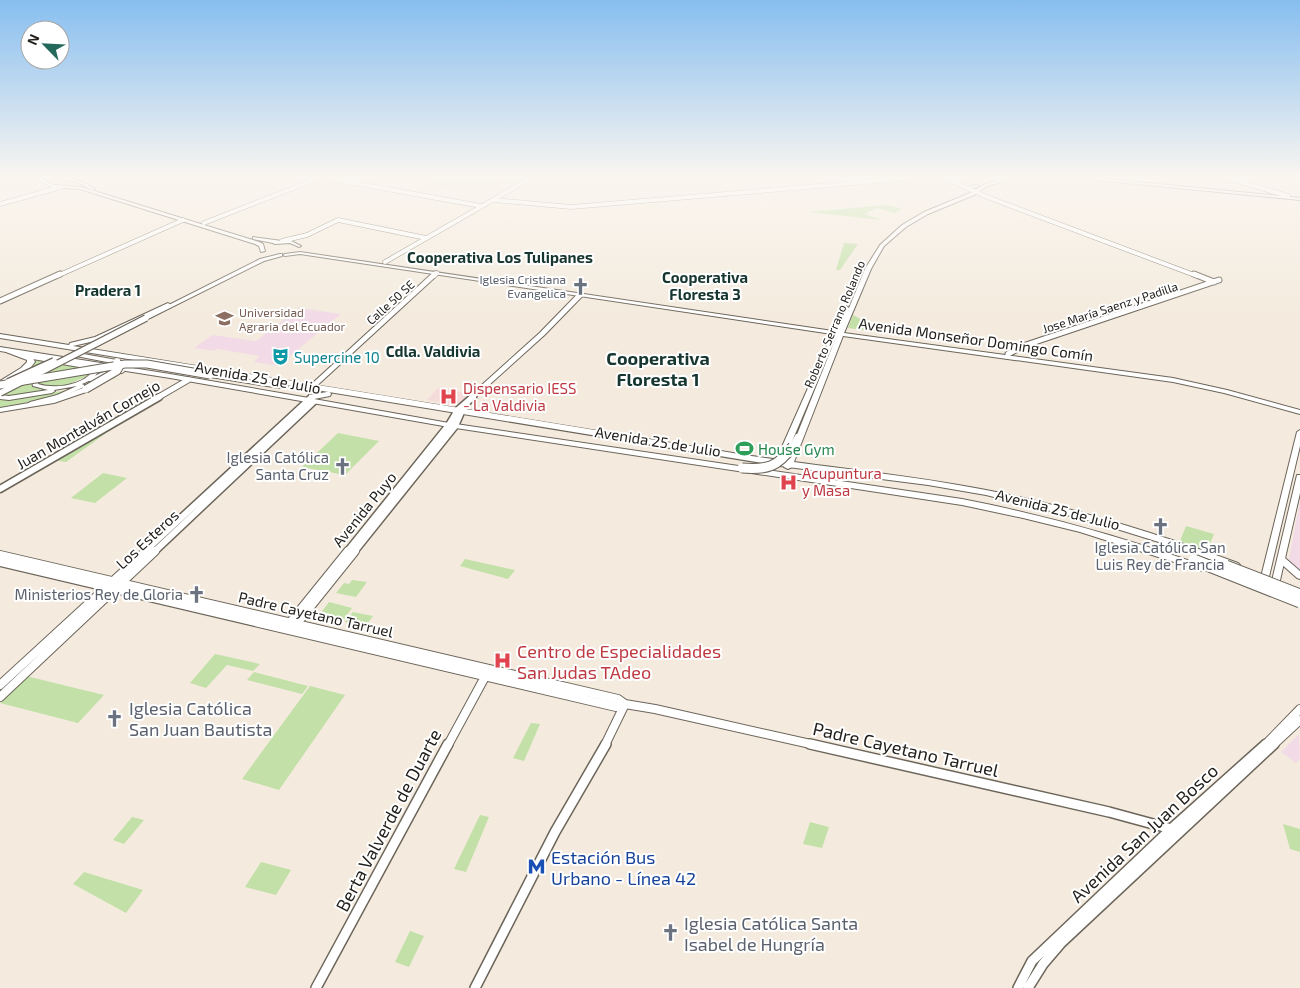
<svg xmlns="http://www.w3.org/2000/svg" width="1300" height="988" font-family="'Exo 2',sans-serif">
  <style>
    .commercial { fill: #f2dbe6 }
    .medical { fill: #f6dbdb }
    .green { fill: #c2e0a7 }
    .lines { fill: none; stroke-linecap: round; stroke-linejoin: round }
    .tertiary-far4-casing { stroke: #6c655a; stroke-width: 5 }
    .tertiary-far3-casing { stroke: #6c655a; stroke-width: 7 }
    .tertiary-far2-casing { stroke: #6c655a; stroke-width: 9 }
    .tertiary-far1-casing { stroke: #6c655a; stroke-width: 10 }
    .tertiary-casing { stroke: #6c655a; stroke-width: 12 }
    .secondary-casing { stroke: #6c655a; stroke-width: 2 }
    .primary-casing { stroke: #6c655a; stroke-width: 2 }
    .trunk-casing { stroke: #6c655a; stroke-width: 2 }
    .tertiary-far4 { stroke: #fff; stroke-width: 4 }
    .tertiary-far3 { stroke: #fff; stroke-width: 5 }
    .tertiary-far2 { stroke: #fff; stroke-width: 6 }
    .tertiary-far1 { stroke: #fff; stroke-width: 8 }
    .tertiary { stroke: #fff; stroke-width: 9 }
    .secondary { fill: #fff; fill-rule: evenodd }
    .primary { fill: #fff; fill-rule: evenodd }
    .trunk { fill: #fff; fill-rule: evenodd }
    .secondary-bridge-casing { stroke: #6c655a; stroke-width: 8; stroke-linecap: butt }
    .primary-bridge-far1-casing { stroke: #6c655a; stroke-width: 11; stroke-linecap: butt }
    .primary-bridge-casing { stroke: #6c655a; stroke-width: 13; stroke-linecap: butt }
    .trunk-bridge-casing { stroke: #6c655a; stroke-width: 9; stroke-linecap: butt }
    .secondary-bridge { stroke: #fff; stroke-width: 5.5 }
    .primary-bridge-far1 { stroke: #fff; stroke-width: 9 }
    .primary-bridge { stroke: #fff; stroke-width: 11 }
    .trunk-bridge { stroke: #fff; stroke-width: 7 }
    .labels { text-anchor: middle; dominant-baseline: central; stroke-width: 4; stroke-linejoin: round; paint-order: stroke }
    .far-worship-label { font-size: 12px; fill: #5b616d; stroke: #fff; text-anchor: end }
    .far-street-label { font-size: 12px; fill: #24211d; stroke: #fff }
    .far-education-label { font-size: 12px; fill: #785e54; stroke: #fff; text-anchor: start }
    .far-quarter-label { font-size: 15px; font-weight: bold; fill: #16362f; stroke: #fff }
    .street-label { font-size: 15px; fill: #24211d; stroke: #fff }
    .culture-label { font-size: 15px; fill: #0d838f; stroke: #fff; text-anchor: start }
    .health-label { font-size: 15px; fill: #be3a42; stroke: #fff; text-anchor: start }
    .leisure-label { font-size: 15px; fill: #27864d; stroke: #fff; text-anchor: start }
    .worship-label { font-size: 15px; fill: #5b616d; stroke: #fff; text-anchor: end }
    .quarter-label { font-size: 18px; font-weight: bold; fill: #16362f; stroke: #fff }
    .near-health-label { font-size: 18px; fill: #be3a42; stroke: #fff; text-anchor: start }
    .near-worship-label { font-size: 18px; fill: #5b616d; stroke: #fff; text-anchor: start }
    .near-street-label { font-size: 18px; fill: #24211d; stroke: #fff }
    .near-transit-label { font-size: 18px; fill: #164399; stroke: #fff; text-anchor: start }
  </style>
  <rect width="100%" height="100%" fill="#f4ebde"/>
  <path class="commercial" d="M299,308L341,314L278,366L254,362L259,356L217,349L214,351L194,348L212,335L256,341Z
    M1300,500V574L1288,564Z
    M1299,734L1300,759L1296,763L1281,752Z"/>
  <path class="medical" d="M438,388L471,394L459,406L427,400Z"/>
  <path class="green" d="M455,178H514L515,180L520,182L517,184L502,182L454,185L448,188L431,185L435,183L433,181L434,179Z
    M886,205L902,209L894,213L877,208L864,214L882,220L809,212Z
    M844,243L858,244L840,270H836Z
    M853,315L855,316L881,332L848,328Z
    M36,359L48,361L40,365L53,362L87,368L92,373L98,374L101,371L100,368L113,370L100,375L122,380L89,375L61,388L8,397L0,395L2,387L39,366L29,369L32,365L24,363L34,364Z
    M70,390L48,398L0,408V399Z
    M123,421L66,462L51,460Z
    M338,433L379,441L345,475L302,467Z
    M103,473L127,478L95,503L71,498Z
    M1186,526L1214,534L1207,551L1180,541Z
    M465,559L515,570L508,579L460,566Z
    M352,580L367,582L356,597L336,593L344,583L349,584Z
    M329,602L352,608L341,623L317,618Z
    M353,612L373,616L365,627L345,622Z
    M215,654L260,664L253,671L227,665L206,688L190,683Z
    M254,672L308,686L302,694L247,680Z
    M26,676L104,695L78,723L0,703Z
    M310,686L345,695L279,790L242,779Z
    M531,723L540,724L524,761L513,758Z
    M480,815L489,817L466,872L454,869Z
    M132,817L144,820L124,844L113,840Z
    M810,822L829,827L822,848L803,844Z
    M1283,824L1300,829V852L1290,849Z
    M261,862L291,870L276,895L245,887Z
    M84,872L143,890L126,913L73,884Z
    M410,931L424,936L409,967L395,962Z"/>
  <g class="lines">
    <defs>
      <path id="tertiary-far4" d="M326,178L481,206
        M945,178L987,197L1197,276
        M1227,178L1288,196
        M493,200L571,207L913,178
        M0,204L61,187
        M204,223L319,178
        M282,241L307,235L338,220L426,238
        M385,262L531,178
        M57,276L183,220
        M434,276L437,273"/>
      <path id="tertiary-far3" d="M1194,274L1214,282
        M0,301L60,274
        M1008,354L1023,346L1219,280
        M313,386L435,274
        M157,398L188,380
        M471,398L542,334L580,295"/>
      <path id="tertiary-far2" d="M0,489L159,397
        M144,552L311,398
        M154,552L313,402
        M347,552L449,425L458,410L473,397
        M354,552L455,426L462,410"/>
      <path id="tertiary-far1" d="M0,555L618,699L625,704
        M0,562L616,707L625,704L655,709L815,745
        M289,624L348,551
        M294,627L355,551
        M0,685L146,551
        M0,697L155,551
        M448,745L486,675
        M605,745L625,704
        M1265,745L1300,709
        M1273,745L1300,720"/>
      <path id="tertiary" d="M810,744L1109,812L1179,831
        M316,988L448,744
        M475,988L555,832L606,744
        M1018,988L1032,961L1171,829L1266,744
        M1028,988L1043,964L1061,943L1274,744"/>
      <path id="secondary" d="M35,178H40L53,185L81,187L259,242L263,244L265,251L261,252L259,246L255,244L80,189L51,187Z
        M53,178C69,177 81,180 95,189L92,190L77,182Z
        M1008,178H1014L987,186L974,195L928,214L906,227L884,246L871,269L844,333L1173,378L1227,390L1300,410V414L1224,393L1173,382L843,336L792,467L788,469L784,467L837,335L785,458L781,460L777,458L832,334L300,254L285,256L283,255L285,254L300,252L833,331L843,308L846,306L849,308L865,269L880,245L902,225L924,212L970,193L985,184Z
        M1083,178H1096L1300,198V200L1085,179Z
        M977,185L979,186L978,187L968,188L966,187Z
        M253,237L282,241H291L301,246L299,247L290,243L275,244L273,243L253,239Z
        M280,254H282V256L264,261L146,320L143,318L260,259Z
        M23,354L87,364L99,371L95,376C105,371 116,367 125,371L122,373L109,374L94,381H89L82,384L84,385V387L61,397L32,405L29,403L30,402L57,395L77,386L54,390L55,391L52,393L9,400L0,399V395L9,396L48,390L33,386L31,379L35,374H39L40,375L37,379L38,384C54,389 81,386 92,372L85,368L21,357L20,356Z
        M1300,430V446L1267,585L1266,587H1260L1259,585L1297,432Z
        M1297,475H1300V493L1278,589L1277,591H1271L1270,589Z"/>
      <path id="primary" d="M168,303L171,305L170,306L99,340L73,346C295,381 517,417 739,454C821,467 905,474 986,490C1072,507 1156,533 1238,563L1240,565L1238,567L1235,568L1162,543L1091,521L986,495L928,485L780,466L0,338V334L69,345L70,343L95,337Z
        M0,347L170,374L309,398V395L327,392H330L331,394L330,396L314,399L449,423L962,499C1045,515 1126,538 1205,566L1207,568L1205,570L1202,571L1080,532L1023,518L962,505L449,427L170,378L0,351Z
        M796,434H802L803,436L796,448H790L789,446Z
        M1282,557L1285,558L1300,571V579L1297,578L1279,562L1277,560L1279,558Z"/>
      <path id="trunk" d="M8,349L33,358L35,362L27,372L1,385L0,381L21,368L27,362V360L6,352L5,351Z
        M78,353L117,360L121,362L117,364L76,356L75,355Z
        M207,373L280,384L284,386L280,388L210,377H207Z
        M86,387H89V391L54,403L0,412V408L52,399Z"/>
    </defs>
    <use href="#tertiary-far4" class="tertiary-far4-casing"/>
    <use href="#tertiary-far3" class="tertiary-far3-casing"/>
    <use href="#tertiary-far2" class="tertiary-far2-casing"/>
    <use href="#tertiary-far1" class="tertiary-far1-casing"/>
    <use href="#tertiary" class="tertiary-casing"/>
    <use href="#secondary" class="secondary-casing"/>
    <use href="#primary" class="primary-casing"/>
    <use href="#trunk" class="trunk-casing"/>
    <use href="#tertiary-far4" class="tertiary-far4"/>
    <use href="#tertiary-far3" class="tertiary-far3"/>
    <use href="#tertiary-far2" class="tertiary-far2"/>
    <use href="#tertiary-far1" class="tertiary-far1"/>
    <use href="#tertiary" class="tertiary"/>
    <use href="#secondary" class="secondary"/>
    <use href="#primary" class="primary"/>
    <use href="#trunk" class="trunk"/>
    <defs>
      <path id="secondary-bridge" d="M8,382L54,361
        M0,393L146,318"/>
      <path id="primary-bridge-far1" d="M742,468C767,470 778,467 793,446"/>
      <path id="primary-bridge" d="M1194,560L1300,602
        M1226,566L1300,595"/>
      <path id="trunk-bridge" d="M0,385L125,364H147L210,375
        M86,389L117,371L120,366L117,362"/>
    </defs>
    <use href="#secondary-bridge" class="secondary-bridge-casing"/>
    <use href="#primary-bridge-far1" class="primary-bridge-far1-casing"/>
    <use href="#primary-bridge" class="primary-bridge-casing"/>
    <use href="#trunk-bridge" class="trunk-bridge-casing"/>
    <use href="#secondary-bridge" class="secondary-bridge"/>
    <use href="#primary-bridge-far1" class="primary-bridge-far1"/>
    <use href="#primary-bridge" class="primary-bridge"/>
    <use href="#trunk-bridge" class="trunk-bridge"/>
  </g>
  <linearGradient id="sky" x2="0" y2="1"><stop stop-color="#87bef0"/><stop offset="0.56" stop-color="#faf6f0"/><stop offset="1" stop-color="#faf6f0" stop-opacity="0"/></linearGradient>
  <rect width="1300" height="316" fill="url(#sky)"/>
  <defs>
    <symbol id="church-bare" viewBox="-9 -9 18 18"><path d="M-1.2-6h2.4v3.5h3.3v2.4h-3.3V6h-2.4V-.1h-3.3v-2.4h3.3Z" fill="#6b7280" stroke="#fff" stroke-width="2.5" paint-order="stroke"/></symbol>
    <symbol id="university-bare" viewBox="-9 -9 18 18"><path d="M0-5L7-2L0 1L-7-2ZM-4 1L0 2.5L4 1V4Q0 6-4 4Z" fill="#8d6e63" stroke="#fff" stroke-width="2.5" paint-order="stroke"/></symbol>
    <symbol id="theatre-bare" viewBox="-9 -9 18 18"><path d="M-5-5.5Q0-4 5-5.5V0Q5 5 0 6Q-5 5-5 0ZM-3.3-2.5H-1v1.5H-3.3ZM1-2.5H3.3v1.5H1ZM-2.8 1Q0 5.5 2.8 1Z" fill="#0f9aa8" stroke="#fff" stroke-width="2.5" paint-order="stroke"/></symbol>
    <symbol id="hospital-bare" viewBox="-9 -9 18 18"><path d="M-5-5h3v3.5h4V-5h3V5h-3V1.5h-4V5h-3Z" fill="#e0444e" stroke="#fff" stroke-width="2.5" paint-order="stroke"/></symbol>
    <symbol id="stadium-bare" viewBox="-9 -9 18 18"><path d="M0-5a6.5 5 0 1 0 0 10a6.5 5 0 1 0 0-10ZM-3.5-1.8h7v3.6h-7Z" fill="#2e9e5b" stroke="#fff" stroke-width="2.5" paint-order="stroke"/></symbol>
    <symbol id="metro-bare" viewBox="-9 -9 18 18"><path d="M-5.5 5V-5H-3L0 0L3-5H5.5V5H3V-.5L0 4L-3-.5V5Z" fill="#1a4fb4" stroke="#fff" stroke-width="2.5" paint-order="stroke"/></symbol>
  </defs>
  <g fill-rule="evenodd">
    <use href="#church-bare" x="568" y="274" width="25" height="25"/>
    <use href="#university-bare" x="212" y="306" width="25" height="25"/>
    <use href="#theatre-bare" x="268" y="344" width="25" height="25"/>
    <use href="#hospital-bare" x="436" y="384" width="25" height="25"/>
    <use href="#stadium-bare" x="732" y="436" width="25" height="25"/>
    <use href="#church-bare" x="330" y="454" width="25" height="25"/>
    <use href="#hospital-bare" x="776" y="470" width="25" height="25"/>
    <use href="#church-bare" x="1148" y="514" width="25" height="25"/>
    <use href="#church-bare" x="184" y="582" width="25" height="25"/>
    <use href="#hospital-bare" x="490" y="648" width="25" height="25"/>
    <use href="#church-bare" x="102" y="706" width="25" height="25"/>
    <use href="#metro-bare" x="524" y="854" width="25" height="25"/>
    <use href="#church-bare" x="658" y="920" width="25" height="25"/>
  </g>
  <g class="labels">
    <g class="far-worship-label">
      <text x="566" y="279">Iglesia Cristiana<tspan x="566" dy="14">Evangelica</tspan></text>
    </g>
    <g class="far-street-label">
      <text transform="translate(390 302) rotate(-42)">Calle 50 SE</text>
      <text transform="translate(1110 307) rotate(-18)">Jose María Saenz y Padilla</text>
      <text transform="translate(834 324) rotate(-67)">Roberto Serrano Rolando</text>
    </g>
    <g class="far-education-label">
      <text x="239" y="312">Universidad<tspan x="239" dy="14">Agraria del Ecuador</tspan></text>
    </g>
    <g class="far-quarter-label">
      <text x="500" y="257">Cooperativa Los Tulipanes</text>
      <text x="705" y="277">Cooperativa<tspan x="705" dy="17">Floresta 3</tspan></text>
      <text x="108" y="290">Pradera 1</text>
      <text x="433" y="351">Cdla. Valdivia</text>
    </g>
    <g class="street-label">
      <text transform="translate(976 339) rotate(8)">Avenida Monseñor Domingo Comín</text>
      <text transform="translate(258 377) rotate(10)">Avenida 25 de Julio</text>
      <text transform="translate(88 424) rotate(-30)">Juan Montalván Cornejo</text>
      <text transform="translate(658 441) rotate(9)">Avenida 25 de Julio</text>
      <text transform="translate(364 509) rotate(-51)">Avenida Puyo</text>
      <text transform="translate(1058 509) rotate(14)">Avenida 25 de Julio</text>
      <text transform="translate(147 539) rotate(-43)">Los Esteros</text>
      <text transform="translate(316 614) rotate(13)">Padre Cayetano Tarruel</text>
    </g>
    <g class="culture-label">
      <text x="294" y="357">Supercine 10</text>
    </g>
    <g class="health-label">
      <text x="463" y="388">Dispensario IESS<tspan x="463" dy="17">- La Valdivia</tspan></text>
      <text x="802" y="473">Acupuntura<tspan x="802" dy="17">y Masa</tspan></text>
    </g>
    <g class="leisure-label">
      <text x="758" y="449">House Gym</text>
    </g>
    <g class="worship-label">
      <text x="329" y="457">Iglesia Católica<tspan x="329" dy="17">Santa Cruz</tspan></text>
      <text x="1160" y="547" text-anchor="middle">Iglesia Católica San<tspan x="1160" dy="17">Luis Rey de Francia</tspan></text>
      <text x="183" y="594">Ministerios Rey de Gloria</text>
    </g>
    <g class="quarter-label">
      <text x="658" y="358">Cooperativa<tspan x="658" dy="21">Floresta 1</tspan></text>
    </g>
    <g class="near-health-label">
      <text x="517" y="651">Centro de Especialidades<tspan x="517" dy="21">San Judas TAdeo</tspan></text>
    </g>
    <g class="near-worship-label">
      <text x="129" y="708">Iglesia Católica<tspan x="129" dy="21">San Juan Bautista</tspan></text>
      <text x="684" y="923">Iglesia Católica Santa<tspan x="684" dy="21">Isabel de Hungría</tspan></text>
    </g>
    <g class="near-street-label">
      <text transform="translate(906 749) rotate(13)">Padre Cayetano Tarruel</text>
      <text transform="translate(388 820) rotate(-62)">Berta Valverde de Duarte</text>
      <text transform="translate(1144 833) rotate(-43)">Avenida San Juan Bosco</text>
    </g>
    <g class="near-transit-label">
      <text x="551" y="857">Estación Bus<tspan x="551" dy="21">Urbano - Línea 42</tspan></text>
    </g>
  </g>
  <g transform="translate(45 45) rotate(294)"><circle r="24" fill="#ffffff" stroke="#a7a6a5"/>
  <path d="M0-4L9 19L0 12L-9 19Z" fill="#24695c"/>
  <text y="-8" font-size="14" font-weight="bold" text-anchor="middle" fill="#24211d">N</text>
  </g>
</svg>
